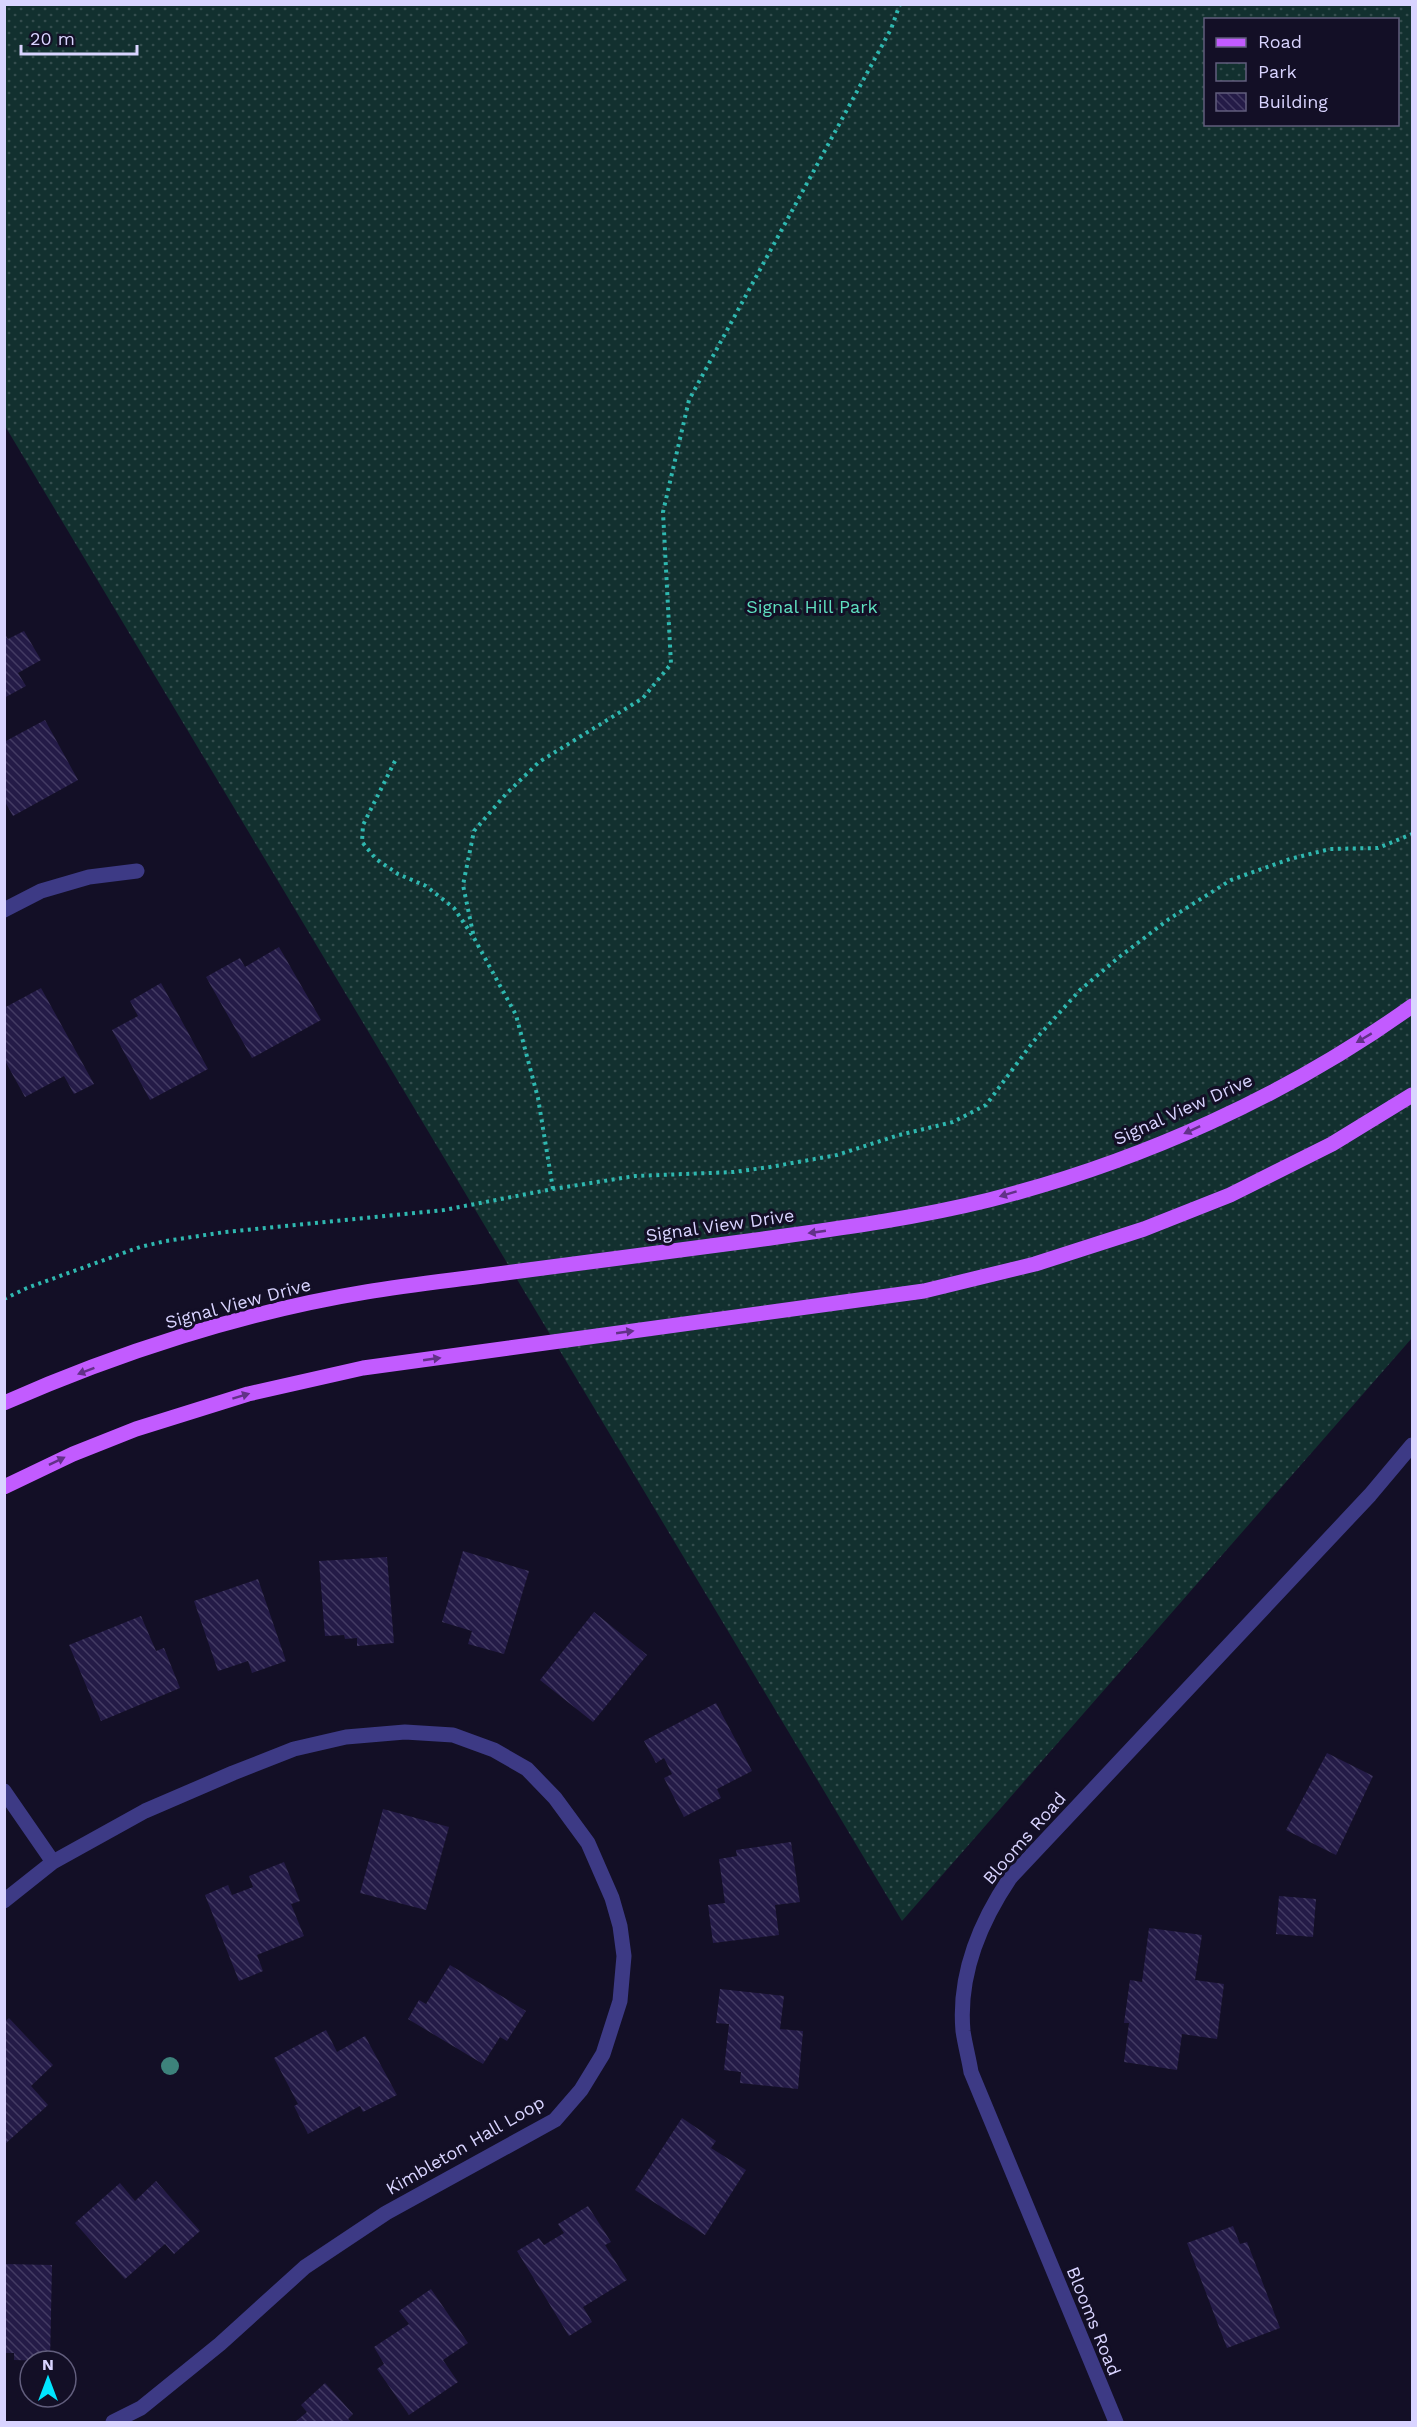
<svg xmlns="http://www.w3.org/2000/svg" width="1417" height="2427" font-family="'Work Sans',sans-serif">
  <style>
    .park { fill: url(#park-dots); fill-rule: evenodd }
    .building { fill: url(#building-back-hatch) }
    .lines { fill: none; stroke-linecap: round; stroke-linejoin: round }
    .path { stroke: #2fb8b0; stroke-width: 4; stroke-dasharray: 3 4.5; stroke-linecap: butt }
    .minor { stroke: #3d3a85; stroke-width: 15 }
    .major { stroke: #c25bff; stroke-width: 15 }
    .tree { fill: #3d827b }
    .oneway { fill: #623188 }
    .labels { text-anchor: middle; dominant-baseline: central; stroke-width: 6; stroke-linejoin: round; paint-order: stroke }
    .park-label { font-size: 18px; fill: #5fe0c0; stroke: #130f26 }
    .street-label { font-size: 18px; fill: #d9d4ff; stroke: #130f26 }
  </style>
  <defs>
    <pattern id="park-dots" width="8" height="8" patternUnits="userSpaceOnUse" patternTransform="scale(1.5)"><rect width="8" height="8" fill="#12302f"/><path d="M2 2h.1M6 6h.1" fill="none" stroke="#344d4e" stroke-width="1.8" stroke-linecap="round"/></pattern>
    <pattern id="building-back-hatch" width="6" height="6" patternUnits="userSpaceOnUse" patternTransform="scale(1.5)"><rect width="6" height="6" fill="#241b47"/><path d="M-1 5l2 2M0 0l6 6M5-1l2 2" fill="none" stroke="#433b63"/></pattern>
  </defs>
  <rect width="100%" height="100%" fill="#130f26"/>
  <path class="park" d="M5,5H1412V1338L902,1921L5,426ZM1206,20H1398V124H1206Z"/>
  <path class="building" d="M24,631L41,660L18,673L26,686L4,698V633L8,639Z
    M45,720L78,780L13,816L4,800V742Z
    M279,947L321,1020L252,1058L206,977L240,958L245,967Z
    M161,983L208,1069L150,1100L112,1030L138,1016L130,1001Z
    M41,988L94,1084L74,1094L64,1076L25,1097L4,1059V1008Z
    M463,1551L529,1571L504,1654L468,1644L472,1631L442,1622Z
    M387,1557L394,1643L357,1646V1638L345,1639L344,1635L325,1636L319,1561Z
    M258,1579L286,1661L252,1673L248,1661L218,1671L194,1601Z
    M594,1612L647,1655L593,1722L540,1680Z
    M141,1616L156,1651L164,1648L180,1688L101,1721L69,1645Z
    M716,1703L752,1771L717,1789L721,1798L684,1817L664,1778L672,1774L664,1758L656,1763L644,1741Z
    M1327,1753L1373,1776L1336,1855L1286,1830Z
    M383,1809L449,1827L426,1910L360,1893Z
    M791,1842L800,1902L775,1905L779,1935L713,1943L708,1905L725,1903L719,1859L737,1856L736,1850Z
    M284,1862L300,1901L291,1904L304,1936L257,1955L263,1971L239,1981L205,1895L228,1885L232,1895L253,1887L249,1876Z
    M1279,1896L1316,1899L1313,1937L1276,1934Z
    M1149,1928L1202,1935L1195,1980L1224,1984L1217,2039L1182,2034L1177,2070L1124,2062L1129,2023H1124L1130,1980L1142,1982Z
    M450,1965L526,2011L507,2041L500,2037L483,2064L408,2019L419,2000L426,2004Z
    M720,1989L784,1996L780,2029L803,2031L798,2089L740,2083L741,2072L724,2070L729,2024L716,2023Z
    M9,2018L53,2065L31,2086L48,2105L4,2145V2022Z
    M326,2030L337,2052L365,2036L397,2095L363,2112L360,2106L308,2134L294,2106L298,2104L274,2058Z
    M682,2118L716,2141L711,2148L746,2170L705,2235L635,2190Z
    M156,2181L200,2231L174,2254L165,2244L125,2279L75,2223L120,2183L135,2201Z
    M588,2206L611,2242L605,2245L627,2280L583,2307L592,2322L569,2336L517,2251L539,2238L544,2245L564,2233L558,2224Z
    M1233,2226L1240,2244L1247,2242L1280,2328L1227,2348L1187,2243Z
    M4,2264L52,2265L50,2361L14,2360V2353H4Z
    M431,2289L468,2343L443,2360L458,2382L409,2415L377,2369L384,2364L374,2347L409,2324L399,2311Z
    M325,2383L353,2414L348,2419L351,2422H295L307,2412L301,2405Z"/>
  <g class="lines">
    <path class="path" d="M395,761L363,825L362,842L376,859L398,874L426,886L454,908L472,935
      M553,1189L538,1098L516,1015L474,938L463,885L474,831L506,794L539,762L643,698L671,664L663,512L689,400L891,29L900,4
      M4,1299L27,1288L140,1247L166,1241L225,1232L444,1210L553,1189L635,1176L734,1172L770,1167L837,1155L899,1135L953,1122L986,1105L1033,1042L1080,990L1118,958L1169,919L1231,880L1290,859L1330,849L1378,848L1412,834"/>
    <path class="minor" d="M4,910L41,891L89,877L137,871
      M4,1791L53,1862
      M4,1901L53,1862L145,1811L233,1773L294,1749L346,1737L405,1732L453,1735L494,1750L527,1769L555,1798L588,1843L612,1898L620,1926L624,1956L620,2001L603,2054L581,2090L555,2120L386,2213L305,2267L220,2344L141,2408L113,2422
      M1116,2422L971,2072C969,2059 965,2045 963,2031C958,1975 979,1924 1010,1878L1370,1495L1412,1445"/>
    <path class="major" d="M4,1403C117,1353 244,1312 366,1292C409,1285 454,1280 498,1274C584,1263 670,1251 756,1240C834,1229 912,1219 989,1200C1139,1162 1287,1096 1412,1006
      M4,1487L73,1454L136,1429L248,1394L363,1368L924,1291L1035,1264L1144,1229L1230,1195L1332,1144L1412,1095"/>
  </g>
  <circle class="tree" cx="170" cy="2066" r="9"/>
  <defs><path id="oneway-solid" d="M-6-.8H1V-3.2L6.5 0L1 3.2V.8H-6Z" transform="scale(1.5)"/></defs>
  <g class="oneway">
    <use href="#oneway-solid" transform="translate(1364 1038) rotate(149)"/>
    <use href="#oneway-solid" transform="translate(1192 1130) rotate(155)"/>
    <use href="#oneway-solid" transform="translate(1008 1194) rotate(163)"/>
    <use href="#oneway-solid" transform="translate(817 1232) rotate(172)"/>
    <use href="#oneway-solid" transform="translate(625 1332) rotate(-8)"/>
    <use href="#oneway-solid" transform="translate(432 1359) rotate(-8)"/>
    <use href="#oneway-solid" transform="translate(86 1371) rotate(159)"/>
    <use href="#oneway-solid" transform="translate(241 1396) rotate(-17)"/>
    <use href="#oneway-solid" transform="translate(57 1461) rotate(-26)"/>
  </g>
  <g class="labels">
    <g class="park-label">
      <text x="812" y="606">Signal Hill Park</text>
    </g>
    <g class="street-label">
      <text transform="translate(1183 1109) rotate(-24)">Signal View Drive</text>
      <text transform="translate(720 1225) rotate(-8)">Signal View Drive</text>
      <text transform="translate(238 1303) rotate(-15)">Signal View Drive</text>
      <text transform="translate(1024 1838) rotate(-49)">Blooms Road</text>
      <text transform="translate(465 2145) rotate(-30)">Kimbleton Hall Loop</text>
      <text transform="translate(1094 2321) rotate(68)">Blooms Road</text>
    </g>
  </g>
  <rect width="1417" height="2427" fill="none" stroke="#d9d4ff" stroke-width="12"/>
  <rect x="1204" y="18" width="195" height="108" fill="#130f26" stroke="#625e7d" stroke-width="1.5"/>
  <rect x="1216" y="38" width="30" height="9" fill="#c25bff" stroke="#625e7d" stroke-width="1.5"/>
  <text x="1258" y="48" font-size="18" fill="#d9d4ff">Road</text>
  <rect x="1216" y="63" width="30" height="18" fill="url(#park-dots)" stroke="#625e7d" stroke-width="1.5"/>
  <text x="1258" y="78" font-size="18" fill="#d9d4ff">Park</text>
  <rect x="1216" y="93" width="30" height="18" fill="url(#building-back-hatch)" stroke="#625e7d" stroke-width="1.5"/>
  <text x="1258" y="108" font-size="18" fill="#d9d4ff">Building</text>
  <g transform="translate(48 2379)"><circle r="28" fill="#130f26" stroke="#625e7d" stroke-width="1.5"/>
  <path d="M0-4.5L10 22L0 15L-10 22Z" fill="#00e5ff"/>
  <text y="-9" font-size="16" font-weight="bold" text-anchor="middle" fill="#d9d4ff">N</text>
  </g>
  <path d="M21 45v9h116v-9" fill="none" stroke="#d9d4ff" stroke-width="3"/>
  <text x="30" y="45" font-size="18" fill="#d9d4ff" stroke="#130f26" stroke-width="4.5" paint-order="stroke">20 m</text>
</svg>
